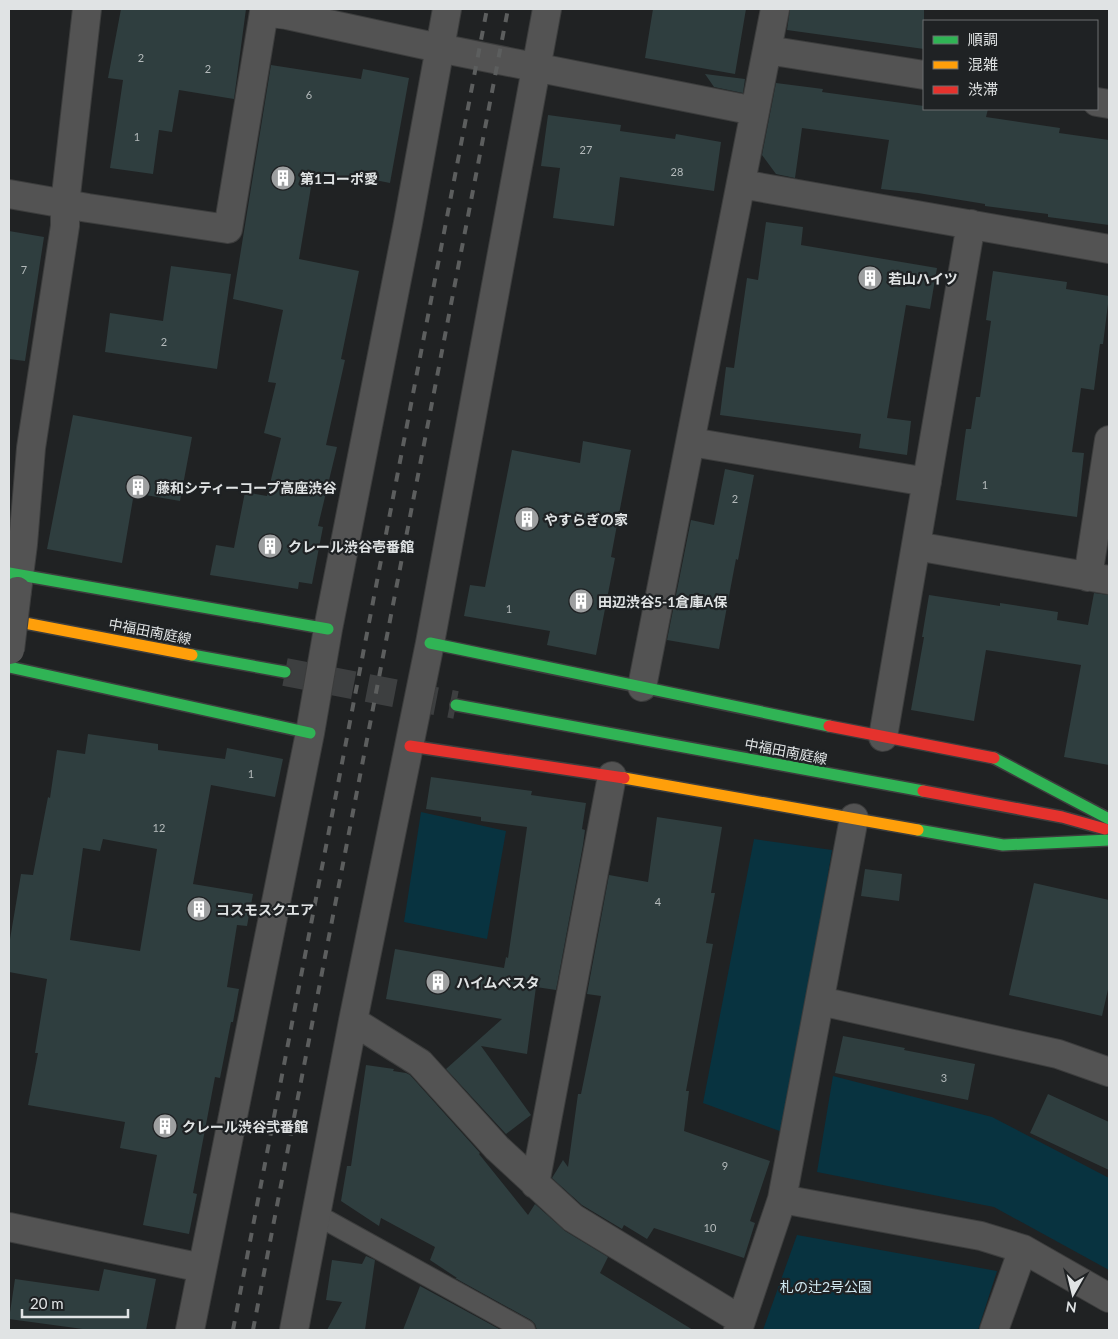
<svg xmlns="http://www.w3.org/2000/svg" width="1118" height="1339" font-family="Lato,'Noto Sans JP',sans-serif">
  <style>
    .green { fill: #083340 }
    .building { fill: #2f3e3f; fill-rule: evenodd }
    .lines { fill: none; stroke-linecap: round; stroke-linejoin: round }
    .secondary-tunnel { stroke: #3d3f40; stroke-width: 28; stroke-dasharray: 28 14; stroke-linecap: butt }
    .lane-casing { stroke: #3c3d3d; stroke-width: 22 }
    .street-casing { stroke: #3c3d3d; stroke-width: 30 }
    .fast-casing { stroke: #3c3d3d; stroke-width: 14 }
    .slow-casing { stroke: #3c3d3d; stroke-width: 14 }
    .jam-casing { stroke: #3c3d3d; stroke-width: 14 }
    .lane { stroke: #535353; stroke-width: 20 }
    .street { stroke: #535353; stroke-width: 28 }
    .fast { stroke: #30b455; stroke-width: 11 }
    .slow { stroke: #ff9f0a; stroke-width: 11 }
    .jam { stroke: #e5322d; stroke-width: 11 }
    .rail { stroke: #5c5e5e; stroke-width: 4; stroke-dasharray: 9 9; stroke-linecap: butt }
    .street-bridge-casing { stroke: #3c3d3d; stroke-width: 30; stroke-linecap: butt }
    .street-bridge { stroke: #535353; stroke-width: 28 }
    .labels { text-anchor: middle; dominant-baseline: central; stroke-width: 4.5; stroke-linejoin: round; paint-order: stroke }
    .number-label { font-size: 11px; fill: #b4babb }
    .poi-label { font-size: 14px; font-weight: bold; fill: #e0e3e4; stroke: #1f2224; text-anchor: start }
    .street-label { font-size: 14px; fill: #e0e3e4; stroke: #1f2224 }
    .park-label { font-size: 14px; fill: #d0e8f1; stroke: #1f2224 }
  </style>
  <rect width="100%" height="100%" fill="#202223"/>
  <path class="green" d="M421,812L506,831L487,939L404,922Z
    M754,839L832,850L785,1133L703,1103Z
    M833,1076L992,1117L1109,1178V1270L994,1207L817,1172Z
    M797,1235L997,1271L978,1330H763Z"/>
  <path class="building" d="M121,9H246L234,99L179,90L172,132L159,130L153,174L110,168L123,80L108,78Z
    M653,9H746L735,74L645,58Z
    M790,9H924V49L787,30Z
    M271,65L361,79L363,69L409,78L390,183L370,179L369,185L313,175L299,259L359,271L341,359L345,360L326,445L337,447L318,526L323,527L312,584L299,582L298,589L210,575L216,545L234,548L245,492L267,496L281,438L264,433L276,383L268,382L283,310L233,299Z
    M705,74L745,79L743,93L714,87Z
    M776,83L823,89L822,92L924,106V109H988L986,117L1060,128L1059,133L1109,140V225L1048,217V214L985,206V204L918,193L881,189L889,140L802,128L795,178L776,174L762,155Z
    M548,115L621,125L620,131L675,139L676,134L721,142L714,191L620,177L614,226L553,218L560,168L541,166Z
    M766,222L803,227L801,245L937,268L930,309L906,305L887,418L911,421L907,455L859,448L861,434L720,415L726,367L734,368L747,278L758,280Z
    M9,231L44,237L25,361L9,359Z
    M171,266L231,274L217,369L105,352L110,313L163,321Z
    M993,271L1067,282L1066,289L1109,296L1103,344H1100L1094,390L1081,388L1072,452L1084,453L1077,517L956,500L966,429H971L976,397H980L991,321L986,320Z
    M73,415L192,437L180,501L134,493L122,563L47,549Z
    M583,441L631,450L611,557L615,558L596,655L547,645L550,631L464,616L470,585L485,587L512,450L580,463Z
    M725,469L754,475L738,560L736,559L719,649L667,640L691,520L714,525Z
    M1094,593L1109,595V765L1064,757L1081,665L986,650L974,721L911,710L924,637H922L929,595L1000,606V603L1058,612L1057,620L1088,625Z
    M88,734L158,744V750L225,759L227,748L283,759L275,797L211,785L193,884L253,894L247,926L237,925L227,987L239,989L233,1022H231L220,1078L215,1077L193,1193L197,1194L189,1234L143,1225L157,1155L120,1148L125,1122L28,1105L38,1053H35L47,979L9,972V945L21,874L33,875L48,797L50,798L57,750L85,754ZM103,839L157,849L140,951L70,940L83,848L100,851Z
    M431,777L532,791L531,795L586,803L582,829L585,830L583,845L556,990L536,987L527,1054L481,1046L531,1115L506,1134L446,1069L502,1019L386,999L395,949L504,968L506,957L508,958L527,827L481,821V817L426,809Z
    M657,817L722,827L711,893H715L706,943L713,944L686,1091H689L684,1131L770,1161L750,1221L755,1223L744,1258L654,1228L647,1239L624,1225L622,1229L582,1205L552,1178L563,1160L568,1167L578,1094H581L601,996L587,994L609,875L648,882Z
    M865,869L902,874L899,901L861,896Z
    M1034,883L1109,900V985L1102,1016L1009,995Z
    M843,1036L905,1048L904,1050L975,1064L968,1100L835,1073Z
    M366,1065L394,1069L393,1071L406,1073L410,1075L480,1153L479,1154L528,1215L535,1204L565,1231L608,1257L600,1273L693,1330H537L535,1324L531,1320L455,1278H457L430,1260L435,1247L381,1218L379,1226L341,1201L347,1166H351Z
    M1048,1094L1109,1122V1170L1030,1133Z
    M366,1256L375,1260L365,1330H327L342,1302L326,1300L332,1260L362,1264Z
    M104,1269L156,1279L146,1330H90L9,1319L15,1279L99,1291Z
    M420,1286L501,1330H403Z"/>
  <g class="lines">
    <path class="secondary-tunnel" d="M285,672L456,705"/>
    <defs>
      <path id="lane" d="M317,1215L525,1330"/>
      <path id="street" d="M265,9L264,12L287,15L439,48L755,111
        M767,50L924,75
        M1097,102L1109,104
        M741,184L1109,249
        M9,194L88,208L228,229L264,12
        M691,442L927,482
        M916,546L1109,580
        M1088,577L1109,440
        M17,591L23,544L31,448L65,226V204L87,9
        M642,687L775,9
        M883,737L971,224
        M820,1001L1058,1054L1109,1072
        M353,1021L420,1063L497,1148L573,1218L741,1320
        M535,1184L612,776
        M782,1199L981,1236L1023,1249L1109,1298
        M9,1227L202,1268
        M190,1330L310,733L328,629L408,223L447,9
        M294,1330L353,1021L430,643L547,9
        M738,1330L782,1199L854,818
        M994,1330L1023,1249"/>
      <path id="fast" d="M9,573L328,629
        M430,643L829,726
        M192,655L285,672
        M9,667L310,733
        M456,705L923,791
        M994,758L1109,819
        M918,830L1003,845L1109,840"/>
      <path id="slow" d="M9,620L192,655
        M624,778L918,830"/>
      <path id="jam" d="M829,726L994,758
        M410,746L624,778
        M923,791L1062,817L1105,829"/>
    </defs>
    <use href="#lane" class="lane-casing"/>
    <use href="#street" class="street-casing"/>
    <use href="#fast" class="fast-casing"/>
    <use href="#slow" class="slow-casing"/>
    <use href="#jam" class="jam-casing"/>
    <use href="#lane" class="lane"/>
    <use href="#street" class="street"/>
    <use href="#fast" class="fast"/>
    <use href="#slow" class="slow"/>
    <use href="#jam" class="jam"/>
    <path class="rail" d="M233,1330L487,9
      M253,1330L508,9"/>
    <defs>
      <path id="street-bridge" d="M10,650L17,591"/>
    </defs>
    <use href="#street-bridge" class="street-bridge-casing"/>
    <use href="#street-bridge" class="street-bridge"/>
  </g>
  <defs>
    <symbol id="building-disc" viewBox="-11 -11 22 22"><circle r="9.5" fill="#9d9fa0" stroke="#1f2224"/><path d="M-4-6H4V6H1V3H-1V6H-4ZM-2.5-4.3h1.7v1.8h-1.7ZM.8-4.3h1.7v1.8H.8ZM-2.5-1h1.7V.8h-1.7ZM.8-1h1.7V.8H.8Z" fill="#fff"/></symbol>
  </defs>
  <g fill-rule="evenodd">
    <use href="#building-disc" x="269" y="164" width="28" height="28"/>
    <use href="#building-disc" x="856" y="264" width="28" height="28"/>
    <use href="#building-disc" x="124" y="473" width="28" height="28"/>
    <use href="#building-disc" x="513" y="505" width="28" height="28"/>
    <use href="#building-disc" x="256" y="532" width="28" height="28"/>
    <use href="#building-disc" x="567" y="587" width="28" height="28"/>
    <use href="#building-disc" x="185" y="895" width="28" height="28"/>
    <use href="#building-disc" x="424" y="968" width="28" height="28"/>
    <use href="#building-disc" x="151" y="1112" width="28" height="28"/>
  </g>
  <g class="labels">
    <g class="number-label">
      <text x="141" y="57">2</text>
      <text x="208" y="68">2</text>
      <text x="309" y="94">6</text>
      <text x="137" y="136">1</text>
      <text x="586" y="149">27</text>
      <text x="677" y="171">28</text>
      <text x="24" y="269">7</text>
      <text x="164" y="341">2</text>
      <text x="985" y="484">1</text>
      <text x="735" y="498">2</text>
      <text x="509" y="608">1</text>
      <text x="251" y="773">1</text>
      <text x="159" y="827">12</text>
      <text x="658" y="901">4</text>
      <text x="944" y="1077">3</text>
      <text x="725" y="1165">9</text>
      <text x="710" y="1227">10</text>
    </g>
    <g class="poi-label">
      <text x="300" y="178">第1コーポ愛</text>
      <text x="888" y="278">若山ハイツ</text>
      <text x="156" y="487">藤和シティーコープ高座渋谷</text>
      <text x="544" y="519">やすらぎの家</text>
      <text x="288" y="546">クレール渋谷壱番館</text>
      <text x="598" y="601">田辺渋谷5-1倉庫A保</text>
      <text x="216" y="909">コスモスクエア</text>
      <text x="456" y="982">ハイムベスタ</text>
      <text x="182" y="1126">クレール渋谷弐番館</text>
    </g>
    <g class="street-label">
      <text transform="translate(150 631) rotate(11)">中福田南庭線</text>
      <text transform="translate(786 751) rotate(11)">中福田南庭線</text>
    </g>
    <g class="park-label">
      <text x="826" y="1286">札の辻2号公園</text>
    </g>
  </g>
  <rect width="1118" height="1339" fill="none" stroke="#e0e3e4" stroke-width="20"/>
  <rect x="923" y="20" width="175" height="90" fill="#1f2224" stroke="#6c6f71"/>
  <rect x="933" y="36" width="25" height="8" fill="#30b455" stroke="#6c6f71"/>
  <text x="968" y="45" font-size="15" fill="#e0e3e4">順調</text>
  <rect x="933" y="61" width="25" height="8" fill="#ff9f0a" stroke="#6c6f71"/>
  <text x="968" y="70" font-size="15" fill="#e0e3e4">混雑</text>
  <rect x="933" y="86" width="25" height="8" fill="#e5322d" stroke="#6c6f71"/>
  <text x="968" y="95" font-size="15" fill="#e0e3e4">渋滞</text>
  <g transform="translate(1073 1294) rotate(188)" stroke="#1f2224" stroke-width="4" paint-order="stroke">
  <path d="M0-4L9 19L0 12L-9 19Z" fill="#e0e3e4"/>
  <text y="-8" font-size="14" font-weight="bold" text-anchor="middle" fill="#e0e3e4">N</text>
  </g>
  <path d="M22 1309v8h106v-8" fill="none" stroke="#e0e3e4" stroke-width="2.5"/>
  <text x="30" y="1309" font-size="15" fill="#e0e3e4" stroke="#1f2224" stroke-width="4" paint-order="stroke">20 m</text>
</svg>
